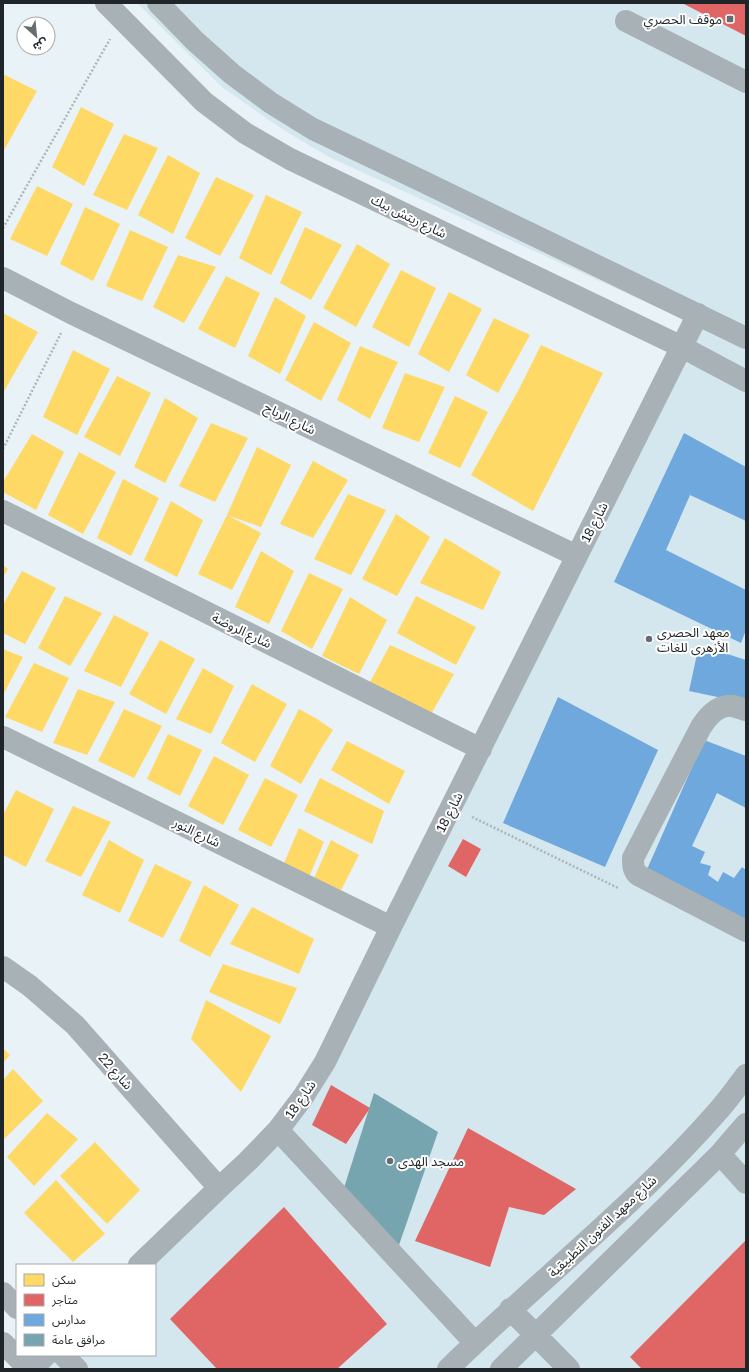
<svg xmlns="http://www.w3.org/2000/svg" width="749" height="1372" font-family="'Golos Text','Noto Sans Arabic',sans-serif">
  <style>
    .built { fill: #d4e6ee }
    .homes { fill: #ffd966 }
    .shops { fill: #e06666 }
    .schools { fill: #6fa8dc }
    .public { fill: #76a5af }
    .lines { fill: none; stroke-linecap: round; stroke-linejoin: round }
    .path { stroke: #adb6b9; stroke-width: 2.5; stroke-dasharray: 2 2; stroke-linecap: butt }
    .minor { stroke: #a8b1b5; stroke-width: 22 }
    .poi-dot { fill: #666d70; stroke: #fff; stroke-width: 1.5 }
    .labels { text-anchor: middle; dominant-baseline: central; stroke-width: 4; stroke-linejoin: round; paint-order: stroke }
    .poi-label { font-size: 13px; fill: #1f2528; stroke: #fff; text-anchor: start }
    .street-label { font-size: 13px; fill: #1f2528; stroke: #fff }
  </style>
  <rect width="100%" height="100%" fill="#e9f2f6"/>
  <path class="built" d="M137,3H746V1369H50L44,1363L53,1355H155V1265H150L265,1158L687,321L329,157L282,129L222,87Z"/>
  <path class="homes" d="M3,74L37,91L3,152Z
    M81,107L114,124L84,186L52,167Z
    M124,134L158,148L127,210L93,195Z
    M168,155L200,173L173,234L138,215Z
    M216,177L254,195L220,256L185,238Z
    M37,186L73,204L47,256L10,239Z
    M266,195L302,212L271,275L239,258Z
    M85,207L120,224L93,281L60,264Z
    M305,227L342,245L311,300L280,283Z
    M130,230L168,247L142,301L106,286Z
    M357,244L390,264L356,327L323,308Z
    M178,255L216,267L184,323L153,307Z
    M401,270L436,288L409,347L372,327Z
    M226,276L260,293L235,348L198,329Z
    M449,292L482,309L449,372L418,354Z
    M275,297L306,316L280,374L248,356Z
    M3,313L38,332L3,393Z
    M494,318L530,335L498,393L466,375Z
    M314,322L351,343L321,401L285,380Z
    M541,345L603,373L533,511L471,475L518,391Z
    M360,346L398,362L370,419L337,400Z
    M73,350L110,369L77,435L43,417Z
    M405,373L445,387L419,442L382,428Z
    M117,376L151,393L120,456L84,437Z
    M455,396L488,412L460,468L428,453Z
    M165,398L198,418L165,483L134,467Z
    M211,423L248,438L215,502L179,486Z
    M32,434L64,452L36,510L3,492V482Z
    M257,447L291,465L261,527L227,515Z
    M79,452L116,472L83,534L48,515Z
    M313,461L348,480L313,538L280,524Z
    M123,479L159,498L131,556L97,538Z
    M348,494L386,510L351,575L314,559Z
    M171,501L203,520L177,577L144,560Z
    M396,514L430,537L397,596L362,579Z
    M227,515L261,533L232,590L198,574Z
    M445,538L501,572L483,610L420,583Z
    M261,551L294,571L269,624L235,607Z
    M3,565L8,569L3,577Z
    M22,571L56,588L25,644L3,633V605Z
    M309,573L343,589L312,649L281,631Z
    M65,596L102,613L70,666L38,648Z
    M416,596L476,627L456,665L397,633Z
    M350,597L387,620L359,674L322,656Z
    M114,615L149,633L121,687L84,671Z
    M160,640L195,659L166,714L129,694Z
    M390,645L454,674L431,714L369,684Z
    M3,649L23,657L3,695Z
    M34,663L69,678L42,732L5,717Z
    M203,668L234,686L211,734L176,719Z
    M252,684L287,704L255,762L221,743Z
    M78,689L115,702L87,755L53,743Z
    M124,709L162,726L134,778L98,761Z
    M299,709L317,719L333,730L322,747L301,784L270,766Z
    M168,734L202,750L180,796L147,779Z
    M347,741L405,771L389,804L331,770Z
    M214,756L249,775L223,825L188,806Z
    M265,778L298,795L271,847L238,830Z
    M320,778L384,811L372,844L304,811Z
    M16,790L54,809L26,867L3,855V815Z
    M73,806L111,822L81,877L45,861Z
    M299,828L324,842L309,877L284,863Z
    M109,840L144,860L120,913L82,895Z
    M331,840L359,855L341,890L314,878Z
    M155,864L192,882L163,938L128,921Z
    M204,885L239,905L210,957L179,941Z
    M252,907L314,939L299,974L230,944Z
    M223,964L297,988L280,1024L209,992Z
    M206,1000L271,1036L241,1092L191,1039Z
    M3,1048L10,1055L3,1063Z
    M13,1069L43,1101L3,1140V1080Z
    M47,1113L78,1139L34,1186L7,1157Z
    M95,1142L140,1190L107,1224L60,1176Z
    M56,1180L105,1234L73,1262L24,1213Z"/>
  <path class="shops" d="M682,3H746V36Z
    M463,839L481,849L466,877L448,866Z
    M331,1085L370,1108L346,1144L312,1125Z
    M468,1128L576,1189L544,1215L509,1207L490,1267L415,1241Z
    M284,1207L387,1324L337,1369H217L170,1319Z
    M746,1240V1369H642L630,1357Z"/>
  <path class="schools" d="M684,433L746,467V521L690,495L666,550L746,590V630L741,643L614,582Z
    M699,645L746,660V703L689,691Z
    M558,697L658,750L605,867L503,823Z
    M704,740L746,756V808L717,793L692,846L705,852L700,863L711,866L708,875L718,882L723,872L734,878L742,867L746,870V926L645,874Z"/>
  <path class="public" d="M374,1093L438,1132L399,1245L343,1191Z"/>
  <g class="lines">
    <path class="path" d="M3,228L110,39
      M3,449L61,333
      M472,817L618,888"/>
    <path class="minor" d="M106,3L204,102L245,133L290,159L682,347L746,381
      M158,3L195,41L232,74L271,103L313,129L424,182L746,338
      M626,21L746,82
      M3,278L71,313L577,556
      M3,511L481,749
      M746,710C742,709 737,707 733,706C719,704 708,716 701,727L633,858C633,865 633,870 638,875L746,931
      M3,737L391,927
      M3,967L30,986L75,1025L219,1188
      M278,1130L475,1343
      M720,1154L746,1183
      M139,1265L219,1188L248,1161L278,1130L303,1097L325,1062L391,927L698,314
      M3,1293L17,1308
      M510,1309L569,1369
      M3,1343L29,1369
      M63,1355L77,1369
      M32,1369L46,1355
      M448,1369C537,1282 636,1205 718,1111C728,1100 737,1087 746,1075
      M501,1369L720,1154L746,1124"/>
  </g>
  <g class="poi-dot">
    <rect x="726" y="15" width="8" height="8" rx="2"/>
    <circle cx="649" cy="639" r="4"/>
    <circle cx="390" cy="1161" r="4"/>
  </g>
  <g class="labels">
    <g class="poi-label">
      <text x="722" y="19" text-anchor="end">موقف الحصري</text>
      <text x="657" y="632">معهد الحصرى<tspan x="657" dy="15">الأزهرى للغات</tspan></text>
      <text x="398" y="1161">مسجد الهدى</text>
    </g>
    <g class="street-label">
      <text transform="translate(409 216) rotate(26)">شارع ريتش بيك</text>
      <text transform="translate(290 418) rotate(26)">شارع الرباح</text>
      <text transform="translate(594 522) rotate(-63)">شارع 18</text>
      <text transform="translate(242 630) rotate(26)">شارع الروضة</text>
      <text transform="translate(449 812) rotate(-63)">شارع 18</text>
      <text transform="translate(197 832) rotate(26)">شارع النور</text>
      <text transform="translate(116 1071) rotate(48)">شارع 22</text>
      <text transform="translate(300 1099) rotate(-55)">شارع 18</text>
      <text transform="translate(602 1226) rotate(-43)">شارع معهد الفنون التطبيقية</text>
    </g>
  </g>
  <rect width="749" height="1372" fill="none" stroke="#1f2528" stroke-width="8"/>
  <rect x="16" y="1264" width="140" height="92" fill="#ffffff" stroke="#a5a8a9"/>
  <rect x="24" y="1274" width="20" height="12" fill="#ffd966" stroke="#a5a8a9"/>
  <text x="52" y="1284" font-size="12" fill="#1f2528">سكن</text>
  <rect x="24" y="1294" width="20" height="12" fill="#e06666" stroke="#a5a8a9"/>
  <text x="52" y="1304" font-size="12" fill="#1f2528">متاجر</text>
  <rect x="24" y="1314" width="20" height="12" fill="#6fa8dc" stroke="#a5a8a9"/>
  <text x="52" y="1324" font-size="12" fill="#1f2528">مدارس</text>
  <rect x="24" y="1334" width="20" height="12" fill="#76a5af" stroke="#a5a8a9"/>
  <text x="52" y="1344" font-size="12" fill="#1f2528">مرافق عامة</text>
  <g transform="translate(36 36) rotate(153)"><circle r="19" fill="#ffffff" stroke="#a5a8a9"/>
  <path d="M0-3L7 15L0 10L-7 15Z" fill="#666d70"/>
  <text y="-6" font-size="11" font-weight="bold" text-anchor="middle" fill="#1f2528">ش</text>
  </g>
</svg>
